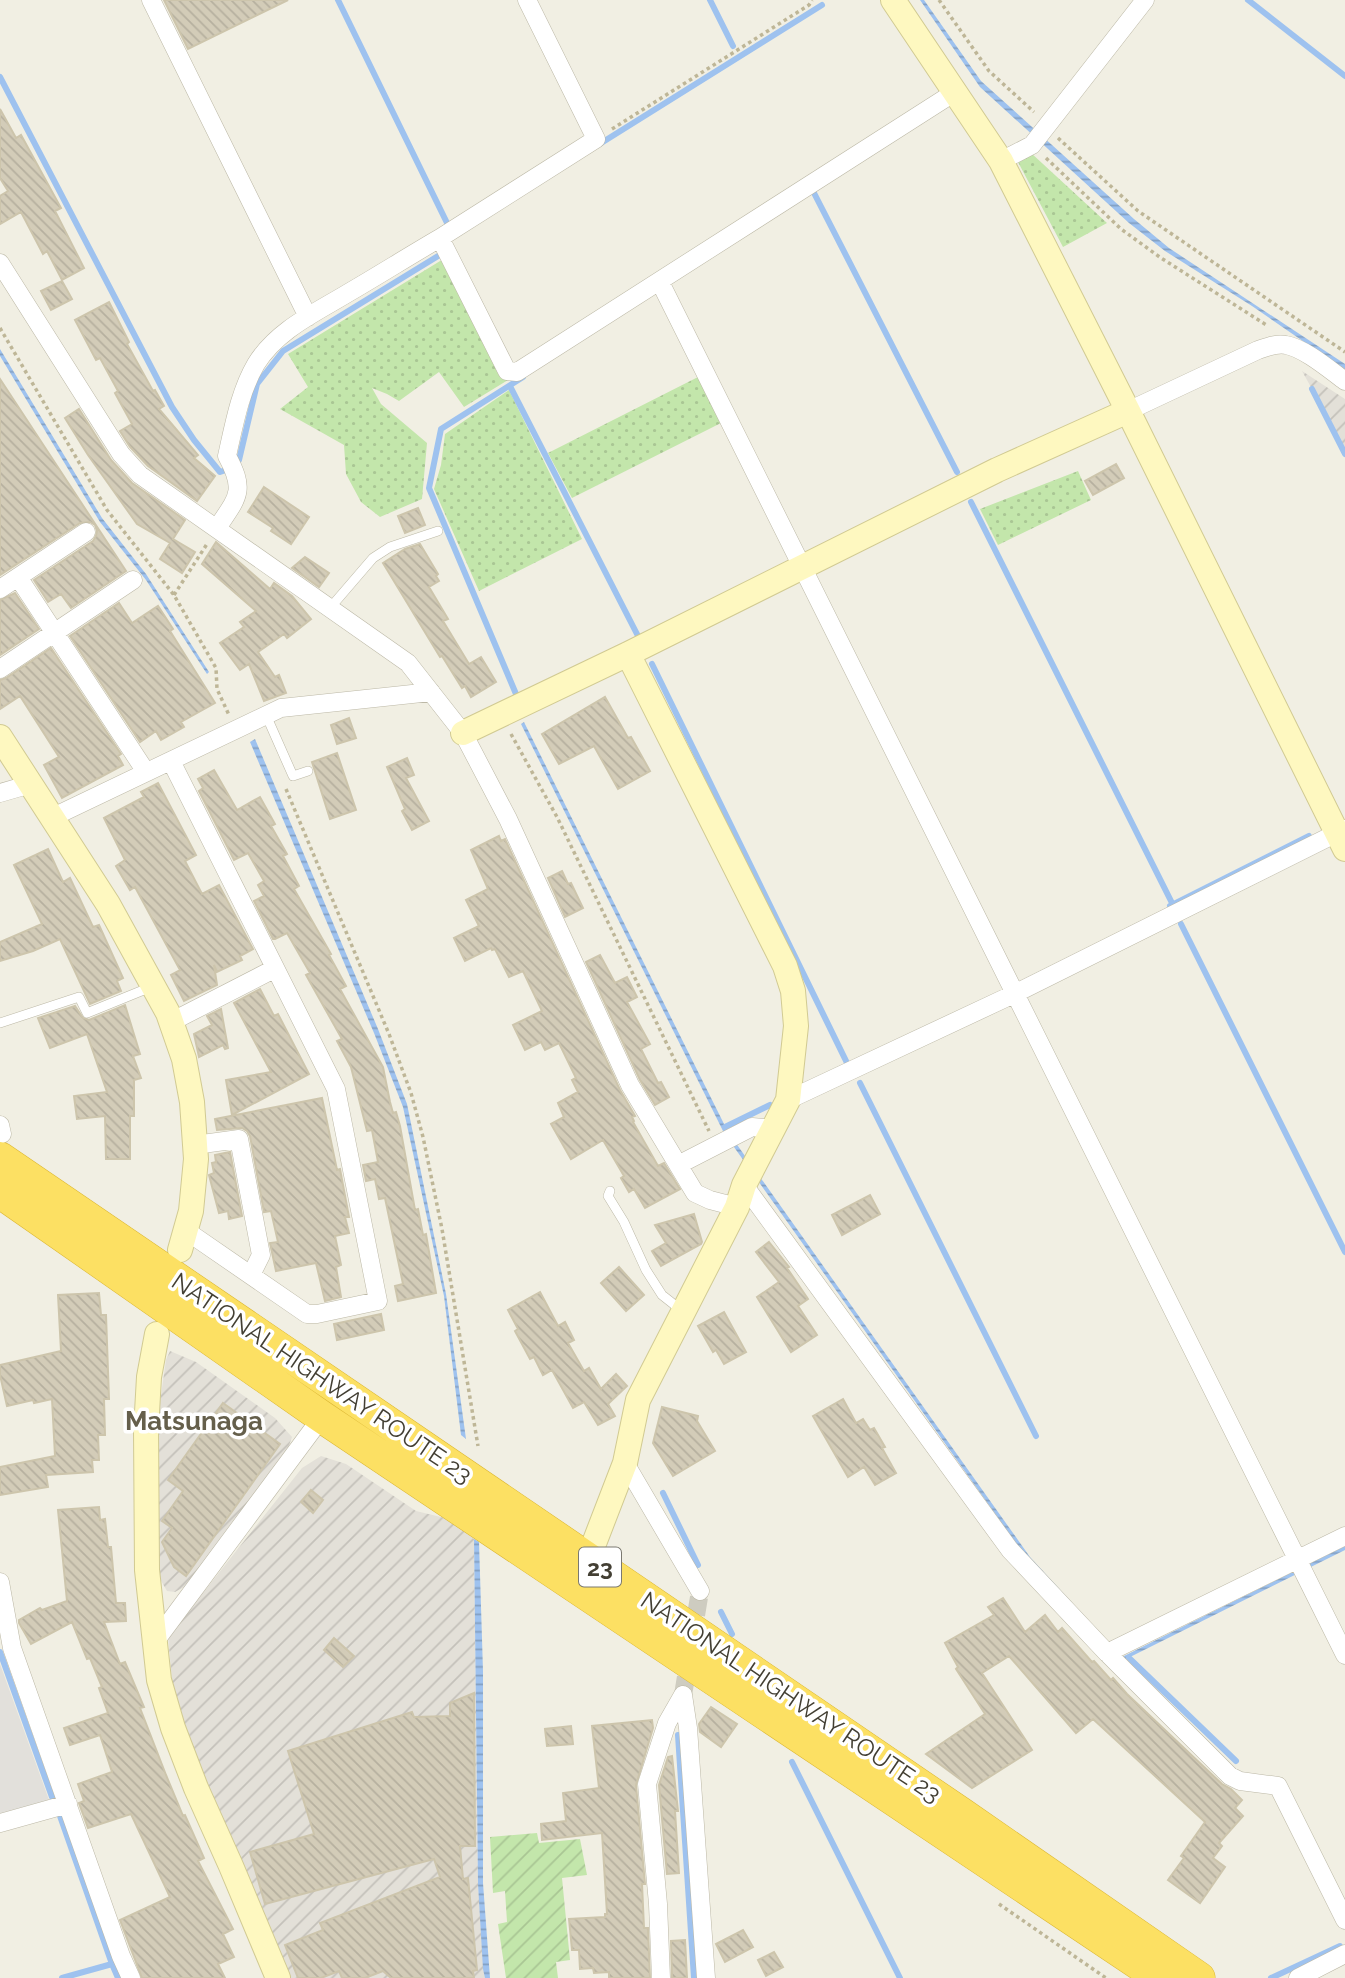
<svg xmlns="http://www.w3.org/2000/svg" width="1345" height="1978" font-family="Raleway,sans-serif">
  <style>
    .industrial { fill: url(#industrial-furrows) }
    .grass { fill: url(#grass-dots) }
    .garden { fill: url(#garden-furrows) }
    .parking { fill: #e2e0db }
    .water { fill: url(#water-rules) }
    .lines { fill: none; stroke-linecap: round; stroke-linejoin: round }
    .stream { stroke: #9ec2ef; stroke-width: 6 }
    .building { fill: url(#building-back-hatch); stroke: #cdc5ac; stroke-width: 2 }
    .street-tunnel { stroke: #ceccc0; stroke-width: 18; stroke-dasharray: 18 9; stroke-linecap: butt }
    .lane-casing { stroke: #bcb8a6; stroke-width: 10 }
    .street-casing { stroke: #bcb8a6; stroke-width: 19 }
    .secondary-casing { stroke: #d1ca92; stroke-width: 26 }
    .highway-casing { stroke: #dbb633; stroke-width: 33 }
    .path { stroke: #beb697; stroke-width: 3.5; stroke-dasharray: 3.5 3.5; stroke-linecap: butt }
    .lane { stroke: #fff; stroke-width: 9 }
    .street { stroke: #fff; stroke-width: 18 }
    .secondary { stroke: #fef8c0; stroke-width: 24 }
    .highway { stroke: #fce063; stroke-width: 32 }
    .labels { text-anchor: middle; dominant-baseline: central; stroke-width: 7; stroke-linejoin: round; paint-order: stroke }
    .shield { fill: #fff; stroke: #7b7970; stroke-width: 2 }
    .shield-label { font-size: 23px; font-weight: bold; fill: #433f33 }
    .street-label { font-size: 24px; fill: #433f33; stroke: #fff }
    .neighbourhood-label { font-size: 26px; font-weight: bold; fill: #655f4b; stroke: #fff }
  </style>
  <defs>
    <pattern id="industrial-furrows" width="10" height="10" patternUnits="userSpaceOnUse" patternTransform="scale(1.75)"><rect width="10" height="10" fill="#e3e0d8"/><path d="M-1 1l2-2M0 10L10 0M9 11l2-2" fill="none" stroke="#c4c1ba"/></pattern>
    <pattern id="grass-dots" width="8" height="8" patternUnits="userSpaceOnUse" patternTransform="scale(1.75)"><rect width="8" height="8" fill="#c3e6ab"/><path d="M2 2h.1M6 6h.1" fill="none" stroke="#a9c694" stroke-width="1.8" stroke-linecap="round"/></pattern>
    <pattern id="garden-furrows" width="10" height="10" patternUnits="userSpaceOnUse" patternTransform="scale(1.75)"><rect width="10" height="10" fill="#c3e6ab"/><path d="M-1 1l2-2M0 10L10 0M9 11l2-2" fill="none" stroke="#a9c694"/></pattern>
    <pattern id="water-rules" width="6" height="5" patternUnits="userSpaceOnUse" patternTransform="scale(1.75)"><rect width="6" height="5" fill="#9ec2ef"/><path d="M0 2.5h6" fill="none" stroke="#829fc2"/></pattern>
    <pattern id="building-back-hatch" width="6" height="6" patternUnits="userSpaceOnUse" patternTransform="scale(1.75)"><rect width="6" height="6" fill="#d3ccb8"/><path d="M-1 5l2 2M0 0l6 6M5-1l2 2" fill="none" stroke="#b6b09f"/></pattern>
  </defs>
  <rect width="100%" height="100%" fill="#f1efe3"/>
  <path class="industrial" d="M1302,371L1345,399V454L1312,389Z
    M170,1351L196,1362L275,1418L292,1437L286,1454L186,1586L175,1592L167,1591L160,1579L156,1483L160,1402L166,1360Z
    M321,1456L346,1464L416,1511L449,1519L474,1539L478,1884L485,1978H287L175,1712L168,1637L302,1468Z"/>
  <path class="grass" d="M1030,152L1107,223L1063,247L1018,162L1020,157Z
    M445,258L508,380L464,407L439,372L399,401L387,394L372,388L381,404L427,443L422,499L380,517L361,502L346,474L344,445L280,409L308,387L288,354Z
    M698,377L721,423L572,498L548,453Z
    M509,390L582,539L479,591L434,489L441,465L445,434Z
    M1078,471L1091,500L998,545L980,509Z"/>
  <path class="garden" d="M537,1833L539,1843L580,1839L587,1875L562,1878L570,1960L556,1962L558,1978H506L498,1924L507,1922L505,1891L493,1893L490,1837Z"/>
  <path class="parking" d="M0,1664L49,1800L0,1814Z"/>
  <path class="water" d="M920,0H924L981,81L1134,219L1169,248L1345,364V370L1252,306L1165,251L1129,223L980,87Z
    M0,349L102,518L146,574L209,672L207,674L146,580L100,522L0,356Z
    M524,722L728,1132L1030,1557L1122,1657L1345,1546V1550L1122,1661L1028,1560L724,1133L521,724Z
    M255,739L378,1029L407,1104L446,1294L466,1439L461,1435L444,1296L403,1107L374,1033L250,742Z
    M474,1539L479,1542L483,1671V1883L490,1978H485L483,1969L478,1884Z"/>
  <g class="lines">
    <path class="stream" d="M338,0L449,227
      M710,0L733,46
      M1248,0L1345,76
      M0,77L172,407L194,440L220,472L226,470
      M598,145L822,5
      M813,191L957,472
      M510,386L638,636
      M1312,389L1345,454
      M239,460L257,384L283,351L443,253
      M971,502L1173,905
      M652,664L849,1067
      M516,694L429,488L441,429L523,377
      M1170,906L1309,836
      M1181,924L1345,1252
      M860,1083L1036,1436
      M725,1127L770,1105
      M663,1493L698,1565
      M721,1612L732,1634
      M0,1652L52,1797
      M1129,1658L1236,1761
      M678,1735L694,1978
      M792,1762L900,1978
      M60,1816L112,1964L118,1978
      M62,1978L112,1964
      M1271,1978L1340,1946"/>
  </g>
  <path class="building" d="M164,0H288L188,49Z
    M0,109L16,138L21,135L50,188L61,208L55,211L84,268L62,280L47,251L43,254L21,212L0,224V196L8,191L0,178Z
    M62,281L72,299L51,310L41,291Z
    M109,302L129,342L127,344L153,391L155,390L164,406L159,409L198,455L194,458L215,476L197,501L148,466L130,447L120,431L132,424L115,393L118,391L100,358L96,360L75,320Z
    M0,379L126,571L71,608L61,594L48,602L34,580L93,541L96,536L97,531L95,525L90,522L80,523L0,575Z
    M79,409L111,460L132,483L185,520L173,539L195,552L182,573L160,559L170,543L137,524L88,455L65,418Z
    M1116,464L1124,478L1093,495L1085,481Z
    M264,487L309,517L291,544L271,531L273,528L248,512Z
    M418,508L425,525L405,533L398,516Z
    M216,542L270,589L274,583L292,596L311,619L287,638L284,634L258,652L275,677L279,675L286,693L264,701L249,664L240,670L220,643L244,627L240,622L256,611L202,564Z
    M420,544L438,574L436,576L439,581L429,587L448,619L443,621L469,664L481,657L496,682L471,697L465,686L462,688L442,656L440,657L383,563L405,549Z
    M305,557L329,573L319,587L292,568Z
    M15,593L39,629L0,655V600Z
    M119,603L132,623L158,606L173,629L170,631L215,703L181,722L184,727L161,740L156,731L140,742L70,636Z
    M51,648L121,754L118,756L123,765L62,798L44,765L59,757L20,696L0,709V680L6,678Z
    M605,697L628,738L631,737L650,771L618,789L594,746L559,764L542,734Z
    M349,718L356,738L337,744L331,725Z
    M337,753L356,810L330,819L312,762Z
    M407,758L414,775L406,778L429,821L412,830L402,811L405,809L387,767Z
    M214,770L237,810L260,797L275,824L271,826L287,854L283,856L299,886L294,889L331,954L329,955L346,986L340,989L383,1067L390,1102L393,1113L396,1112L400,1126L415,1210L418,1209L423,1235L426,1234L436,1293L398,1301L395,1286L403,1284L385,1198L379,1199L375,1179L366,1181L363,1165L378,1162L372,1130L367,1131L351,1067L337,1041L342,1039L306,975L310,973L287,933L275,939H273L254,901L264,896L258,885L264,881L248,853L234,860L199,791L203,788L198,779Z
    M158,783L196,855L185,861L202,894L219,885L253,949L240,956L242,960L217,972L214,965L217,985L184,1001L171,975L180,970L135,887L130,890L116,866L125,860L104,818L144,797L141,792Z
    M499,836L501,841L505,839L620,1090L635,1116L632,1117L634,1121L633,1122L658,1166L664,1163L680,1189L645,1208L634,1189L629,1192L621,1178L624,1176L603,1140L571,1159L551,1124L564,1117L558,1103L578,1092L572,1080L576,1078L559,1043L545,1050L541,1042L525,1050L513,1025L542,1011L523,971L509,977L495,949L492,950L491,948L465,961L454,938L479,926L466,900L488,889L471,850Z
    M48,849L63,882L70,878L93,927L99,925L123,978L117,981L121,991L90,1004L60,939L33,951L0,961V942L42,924L14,865Z
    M562,871L568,884L571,883L583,908L565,917L548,878Z
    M600,955L615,983L627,977L637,997L627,1002L650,1044L641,1049L658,1083L661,1082L669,1097L655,1105L640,1080L586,962Z
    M260,989L274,1016L278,1014L309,1074L232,1115L226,1080L271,1072L234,1003Z
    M125,1005L140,1054L133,1056L141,1078L134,1080V1116H130V1159H106L105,1116L77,1119L74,1096L107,1092L87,1034L50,1048L38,1018L75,1006L83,1018L89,1020Z
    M221,1009L228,1048L225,1049L223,1045L199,1057L194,1034L212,1025L207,1016Z
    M322,1098L337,1170L340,1169L349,1217H345L349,1233L335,1236L341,1265L336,1267L341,1297L325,1301L316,1263L276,1271L270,1243L278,1242L271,1211L264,1212L250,1136L247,1131L242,1128L217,1130L215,1119Z
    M230,1152L242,1216L229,1219L228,1211L219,1213L209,1175L214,1173L212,1163L216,1162L215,1155Z
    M870,1195L880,1214L842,1235L832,1215Z
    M694,1214L702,1242L701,1244L661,1266L652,1251L666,1243L655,1225Z
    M769,1242L789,1267L787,1268L808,1299L798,1306L817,1335L791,1352L757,1297L779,1282L756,1252Z
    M619,1267L644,1295L626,1311L601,1283Z
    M540,1292L558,1326L565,1322L574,1340L568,1343L584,1371L589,1368L601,1389L616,1374L627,1386L608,1404L615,1416L598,1425L584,1402L573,1408L552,1370L543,1375L534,1357L530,1359L515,1331L518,1329L508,1310Z
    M99,1293L101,1315H106L109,1399H104L105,1435H98L99,1460H92L93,1472L46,1475L48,1487L0,1495V1467L55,1456L52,1399L34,1403L33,1400L7,1406L0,1375V1365L61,1351L58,1295Z
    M724,1312L746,1352L724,1364L716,1350L713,1352L698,1326Z
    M381,1314L384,1330L337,1340L334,1324Z
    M843,1399L856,1423L863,1419L870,1430L874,1428L885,1447L882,1448L896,1473L875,1485L864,1467L848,1477L813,1416Z
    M223,1403L280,1444L186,1576L174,1567L162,1542L172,1528L162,1521L183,1491L168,1480Z
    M662,1407L698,1416L697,1421L715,1451L673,1476L653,1443Z
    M311,1490L323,1500L313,1513L301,1502Z
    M99,1507L100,1520L105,1519L108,1547H111L116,1603H125L126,1621L104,1622L120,1664L125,1662L144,1707L140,1708L166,1775L183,1816L185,1815L204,1858L198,1861L233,1929L223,1934L234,1957L218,1964L225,1978H142L120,1920L170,1897L131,1814L88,1828L79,1803L84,1801L78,1784L112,1772L100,1735L70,1745L64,1728L108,1713L99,1688L102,1687L90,1658L87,1659L72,1622L31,1644L19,1623V1620L40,1608L42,1610L67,1601L58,1510Z
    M1003,1598L1025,1632L1045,1615L1058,1632L1062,1628L1092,1662L1094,1661L1111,1680L1113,1678L1127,1694L1222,1784L1231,1789L1242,1800L1235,1808L1243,1816L1219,1843L1222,1846L1213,1858L1225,1867L1200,1903L1168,1880L1184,1858L1181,1856L1205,1822L1093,1719L1076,1733L1009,1656L982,1673L1032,1750L972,1788L926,1754L985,1714L956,1669L958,1667L945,1643L994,1615L988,1607Z
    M334,1638L354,1656L343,1667L324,1650Z
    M474,1693L475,1846H460L463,1879L468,1878L477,1970L473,1971L474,1978H391L383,1971L365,1978H342L339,1971L321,1978H298L285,1945L323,1930L320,1923L440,1877L434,1859L265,1904L250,1852L314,1834L288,1751L412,1712L414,1717L450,1716V1703Z
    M711,1707L737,1724L721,1747L700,1732L699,1724Z
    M652,1720L653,1728L636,1785L645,1884H642L644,1928H648L650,1978H609V1972L594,1973L593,1968L580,1969L579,1950H572L569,1919L605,1917V1914H607L602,1833L542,1840L541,1824L566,1821L563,1793L599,1788L592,1726Z
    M571,1726L573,1744L547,1746L545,1729Z
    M672,1756L678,1811H675L679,1873L667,1874L659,1785L668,1757Z
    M743,1930L753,1947L725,1962L716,1944Z
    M685,1940L687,1978H672L671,1941Z
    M774,1952L783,1967L766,1976L758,1960Z"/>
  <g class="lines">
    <path class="street-tunnel" d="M683,1695L700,1591"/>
    <defs>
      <path id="lane" d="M330,608L373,558L390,547L438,531
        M266,715L293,776L308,771
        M0,1023L79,997L87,1013L151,987
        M610,1191L608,1196L624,1222L646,1270L662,1295L681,1310"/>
      <path id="street" d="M151,0L308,317
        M527,0L596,139L440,238L507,371L517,372L955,92
        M1001,161L1032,145L1145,0
        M0,263L121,454L140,475L408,663L463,733L508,819L630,1085L695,1193L710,1200L737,1207
        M660,282L1345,1655
        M1128,411L1258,350C1267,347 1276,343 1286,345C1304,348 1330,370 1345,381
        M217,528C238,497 246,491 227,456C234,425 240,391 256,364C277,330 315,313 348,293C379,275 409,256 440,238
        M18,577L146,772
        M0,589L86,532
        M0,669L133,580
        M171,761L336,1089L378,1301L317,1314H307L185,1230
        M0,793L31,784
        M53,817L281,708L431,692
        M171,1022L274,969
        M788,1100L1014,994L1345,829
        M0,1125L2,1134
        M195,1145L239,1139L261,1255L251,1275
        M678,1165L752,1127L774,1129
        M744,1185L1010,1550L1107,1653L1230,1776L1240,1781L1278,1786L1345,1920
        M625,1463L700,1591
        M0,1582L12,1648L121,1956L131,1978
        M154,1643L322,1417
        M1107,1653L1345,1536
        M683,1695L688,1728L706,1978
        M0,1823L68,1804
        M661,1978L658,1904L647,1784L667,1723L683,1695
        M1298,1978L1345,1954"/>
      <path id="secondary" d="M893,0L1001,161L1128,411L1345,849
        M463,733L628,654L997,470L1128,411
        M0,737L108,904L168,1013L184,1059L192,1102L196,1159L191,1211L180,1250
        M157,1334L149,1377L146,1430L147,1570L159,1680L173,1728L196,1788L231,1866L278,1978
        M588,1559L625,1463L638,1400L737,1207L744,1185L788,1100L796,1026L793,991L785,966L628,654"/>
      <path id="highway" d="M0,1158L962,1814L1199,1978
        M0,1192L322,1417L1160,1978"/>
    </defs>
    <use href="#lane" class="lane-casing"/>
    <use href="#street" class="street-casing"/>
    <use href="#secondary" class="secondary-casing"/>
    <use href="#highway" class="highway-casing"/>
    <path class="path" d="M939,0L989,71L1034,112
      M612,129L809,5L812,0
      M1058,138L1138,211L1345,352
      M1046,158L1121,229L1161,258L1268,326
      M0,328L107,510L174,595L216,668L217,689L229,715
      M174,595L207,544
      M511,734L557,817L709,1131
      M286,789L389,1034L411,1093L423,1137L442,1229L478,1446
      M999,1904L1106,1978"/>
    <use href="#lane" class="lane"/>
    <use href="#street" class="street"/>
    <use href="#secondary" class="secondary"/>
    <use href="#highway" class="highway"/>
  </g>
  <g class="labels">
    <rect class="shield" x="579" y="1547.5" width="42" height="39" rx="5"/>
    <g class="shield-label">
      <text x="600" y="1567">23</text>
    </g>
    <g class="street-label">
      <text transform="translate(322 1378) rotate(34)">NATIONAL HIGHWAY ROUTE 23</text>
      <text transform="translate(791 1697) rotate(34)">NATIONAL HIGHWAY ROUTE 23</text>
    </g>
    <g class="neighbourhood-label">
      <text x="194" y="1421">Matsunaga</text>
    </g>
  </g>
</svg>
